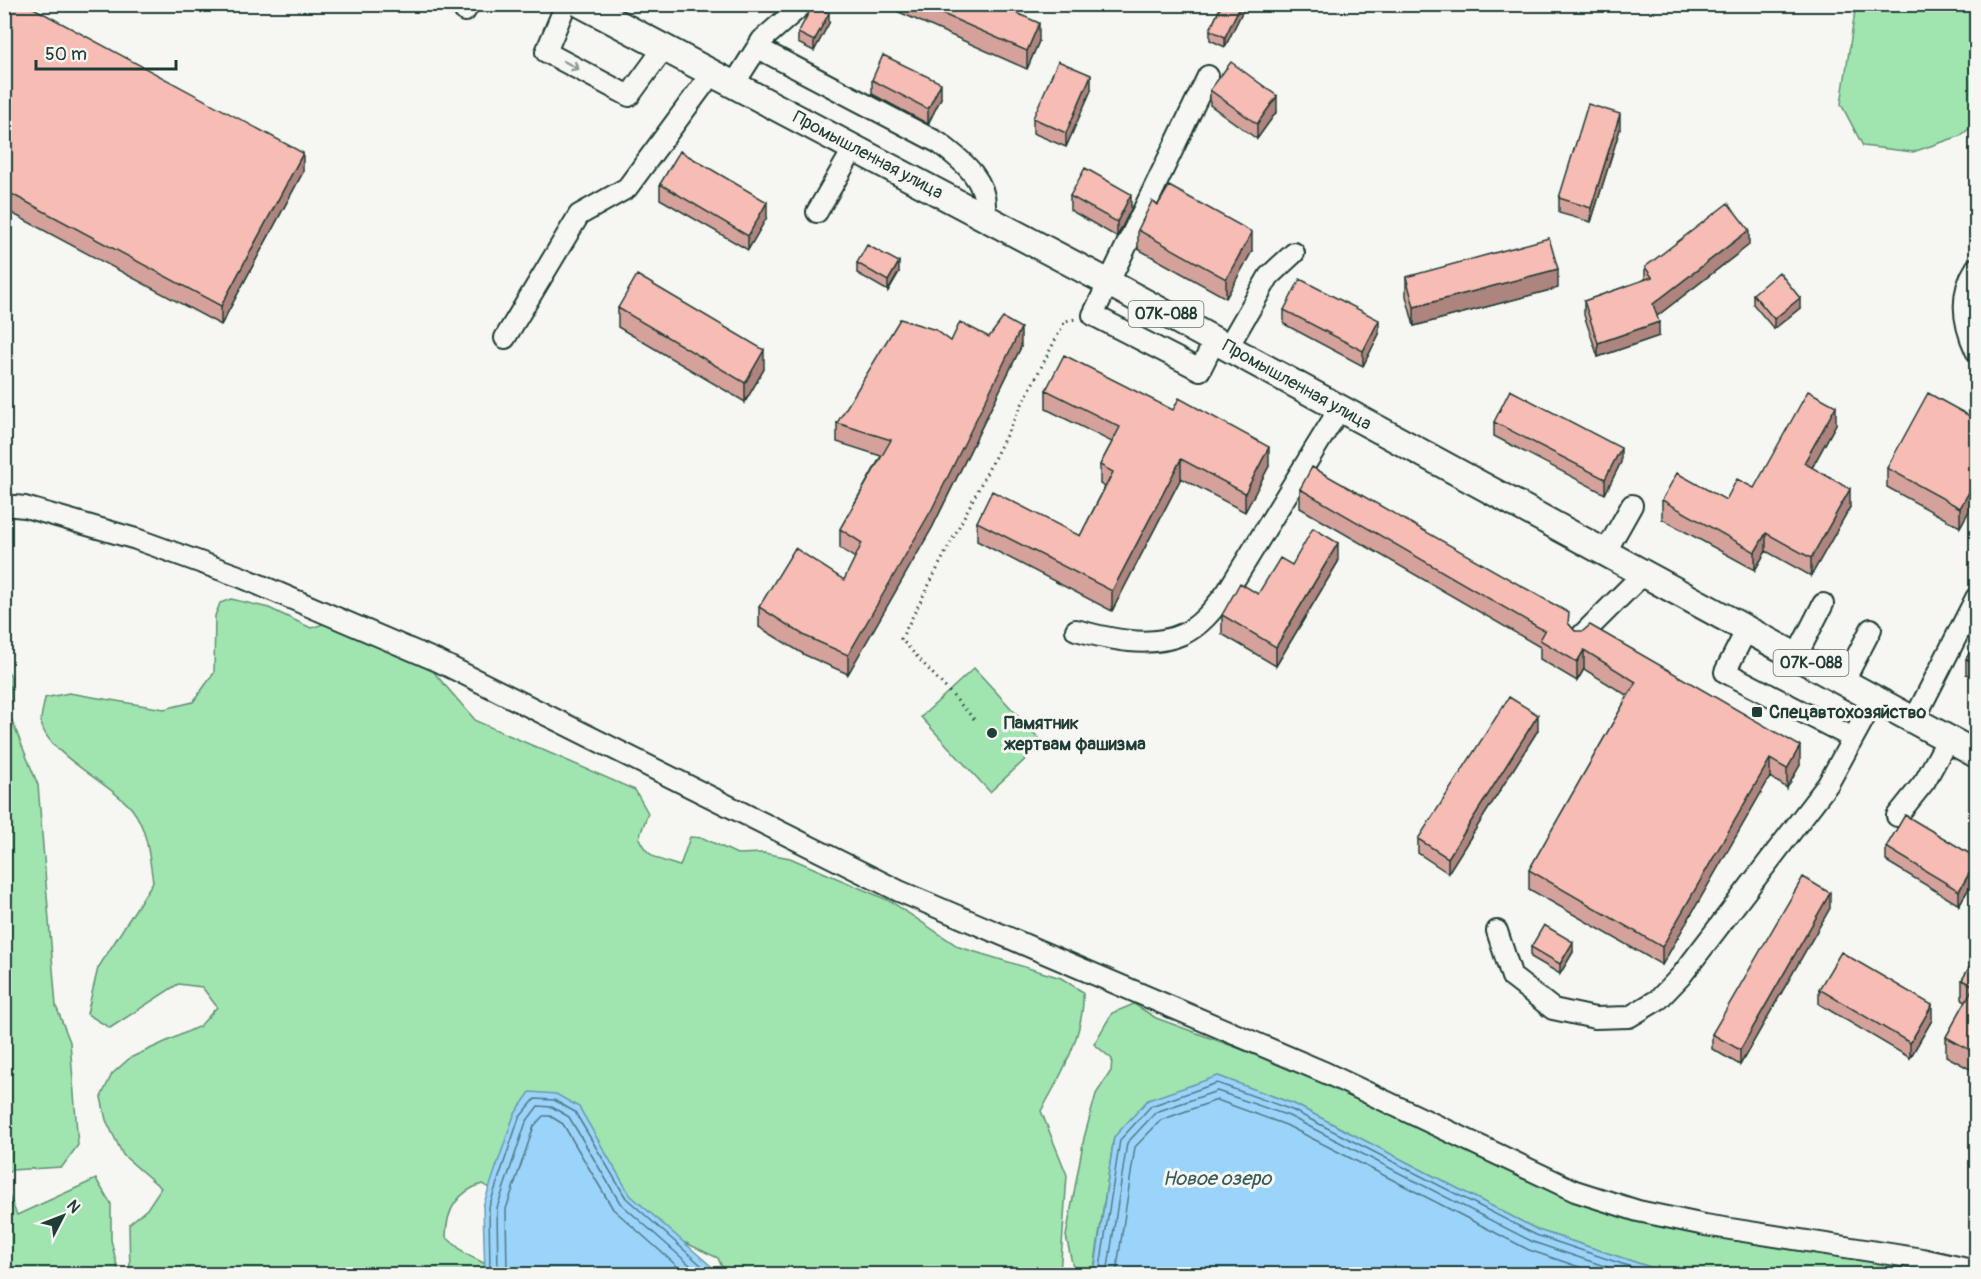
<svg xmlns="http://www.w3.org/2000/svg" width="1981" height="1279" font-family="Pangolin,sans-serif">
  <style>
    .green { fill: #a0e4b0; stroke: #609072; stroke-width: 1.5 }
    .water { fill: #9bd4fb; stroke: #6998ab; stroke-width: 1.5 }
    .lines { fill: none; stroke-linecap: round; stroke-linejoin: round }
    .shore { stroke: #517984; stroke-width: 1.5 }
    .minor-casing { stroke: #1f3d34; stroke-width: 24 }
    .major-casing { stroke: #1f3d34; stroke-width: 30 }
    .path { stroke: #1f3d34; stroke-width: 3; stroke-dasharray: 1.5 4.5; stroke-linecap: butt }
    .minor { stroke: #f6f6f2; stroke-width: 20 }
    .major { stroke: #f6f6f2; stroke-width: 26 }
    .wall { fill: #d4a29b; stroke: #1f3d34; stroke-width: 1.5 }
    .shaded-wall { fill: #ad847e; stroke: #1f3d34; stroke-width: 1.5 }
    .building { fill: #f7bcb4; stroke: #1f3d34; stroke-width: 1.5 }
    .oneway { stroke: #8a9a93 }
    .poi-dot { fill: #1f3d34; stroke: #f6f6f2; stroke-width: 2 }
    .labels { text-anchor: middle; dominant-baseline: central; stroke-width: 6; stroke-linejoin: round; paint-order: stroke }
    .shield { fill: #f6f6f2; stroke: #60746d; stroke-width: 1.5 }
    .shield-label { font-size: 16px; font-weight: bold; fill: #1f3d34 }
    .street-label { font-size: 18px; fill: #1f3d34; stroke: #f6f6f2 }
    .poi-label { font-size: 18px; font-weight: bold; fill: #1f3d34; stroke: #f6f6f2; text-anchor: start }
    .water-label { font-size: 20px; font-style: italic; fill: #385b5c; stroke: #f6f6f2 }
  </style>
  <rect width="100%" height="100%" fill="#f6f6f2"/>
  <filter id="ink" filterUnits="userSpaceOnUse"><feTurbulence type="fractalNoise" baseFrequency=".0167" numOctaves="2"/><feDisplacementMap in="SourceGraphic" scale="12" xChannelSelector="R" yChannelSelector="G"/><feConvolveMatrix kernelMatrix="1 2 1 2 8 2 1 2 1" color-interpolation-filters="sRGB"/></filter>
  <g filter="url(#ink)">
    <path class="green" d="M1856,5H1976V123L1960,136L1913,152L1863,146L1841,104Z
      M231,599L269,608L311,628L348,616L414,643L437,676L476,721L635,790L648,813L639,838C647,858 660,860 680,866L690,837L703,838L737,854L764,853L790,858L890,901L959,947L1061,978L1083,992C1085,1033 1061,1076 1041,1111L1067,1175L1060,1274H725L718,1258L686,1243L660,1245L517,1201L482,1184C457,1192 446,1210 446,1237L466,1254L505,1274H130L129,1224L147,1209L161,1188L123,1155L106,1120L101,1097L112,1074L130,1058L200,1026L217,1007L202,987L178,984L110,1028L87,1014L98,968L153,882C149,856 148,830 132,809C112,784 43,752 41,721C41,714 44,705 45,698L69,693L164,709L193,702L214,673L215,616L220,603Z
      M4,666L11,676L10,716L38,785L56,1006L70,1042L78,1145L62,1167L11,1170L5,1176Z
      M974,668L1043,743L990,792L921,717Z
      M1134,1004L1156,1018L1322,1079L1572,1197L1952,1274H1671L1538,1230L1294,1104L1218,1076L1114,1137L1094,1269L1074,1272L1066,1236L1084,1138L1096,1094L1111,1071L1112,1059L1094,1044L1112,1013Z
      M96,1179L111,1204V1240L119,1274H5V1187L17,1215Z"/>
    <path class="water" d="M1218,1076L1294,1104L1538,1230L1671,1274H1094L1114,1137L1148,1100Z
      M530,1092L556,1094L579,1107L630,1195L720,1274H485L483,1206L514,1115Z"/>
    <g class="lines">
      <path class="shore" d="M490,1274L489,1207L519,1118L535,1099L554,1100L575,1112L626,1198L711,1274
        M498,1274L497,1208L526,1122L538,1106L552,1107L569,1117L620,1203L700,1274
        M507,1274L506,1209L534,1126L543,1116H550L563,1124L613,1209L686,1274
        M1099,1274L1120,1140L1151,1106L1217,1083L1292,1110L1536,1235L1652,1274
        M1107,1274L1127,1143L1156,1112L1217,1091L1289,1116L1533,1242L1628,1274
        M1116,1274L1135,1147L1161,1120L1217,1100L1286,1125L1529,1250L1600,1274"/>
      <defs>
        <path id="minor" d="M566,4L546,52L629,96L664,48
          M465,11L469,4
          M758,48L939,143C963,161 991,183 984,216
          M1208,76L1093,315L1200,370L1215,340
          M734,84L762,40L803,4
          M817,212L854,148
          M1976,268C1959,294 1963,323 1976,351
          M505,338L579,215L627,188L712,73
          M1228,347L1269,276L1294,253
          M4,505L25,507L136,539L241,577L440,662L899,891L1326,1073L1575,1191L1638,1211L1705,1225L1922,1259L1976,1271
          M1605,553L1632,505
          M1747,629L1725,672L1853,738
          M1076,630C1109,639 1150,649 1183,634C1202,625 1215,607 1227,592L1340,408
          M1579,638L1643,574
          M1797,655L1823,604
          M1844,681L1871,629
          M1914,720L1976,598
          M1897,816L1925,781L1948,739
          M1497,931L1512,977L1553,1009L1595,1018L1629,1017L1659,999L1681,976L1828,784L1875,698"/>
        <path id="major" d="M581,4L1109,283L1976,754"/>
      </defs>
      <use href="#minor" class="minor-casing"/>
      <use href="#major" class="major-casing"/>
      <path class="path" d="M974,719L901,639L1065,321L1076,319"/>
      <use href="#minor" class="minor"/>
      <use href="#major" class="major"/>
    </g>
    <path class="wall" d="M4,4L303,172L221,325L4,209Z
      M881,4H996L1039,41L1027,69Z
      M1222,4H1246L1225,47L1210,40V30Z
      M829,23L814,51L798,43V33Z
      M872,80L941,98L928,124L872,94Z
      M1091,90L1066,147L1033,133V118Z
      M1210,90L1277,111L1257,139L1210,105Z
      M1620,129L1591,222L1559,213V198Z
      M660,184L767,217L748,250L660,199Z
      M1070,196L1131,209L1117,237L1070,210Z
      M1138,230L1252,251L1226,298L1138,249Z
      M1749,245L1657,316L1659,336L1598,357L1584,315V301L1645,280V267Z
      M857,263L899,272L888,291L857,273Z
      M1406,277L1558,288L1414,326L1406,296Z
      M1753,294L1800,308L1774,329L1753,304Z
      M618,308L764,369L745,402L618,327Z
      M1284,310L1379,334L1363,366L1284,324Z
      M989,337L1021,347L932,528L848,674L805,655L759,627V607L844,580L855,558L840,548V529L881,456L837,442V423L951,341Z
      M1046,390L1269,466L1245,512L1181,478L1112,611L977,541V522L1080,536L1105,487L1100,484V465L1112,442L1046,409Z
      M1977,420V497L1960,527L1887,487V468Z
      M1494,422L1621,462L1605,494L1494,436Z
      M1836,424L1812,468L1850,507L1811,576L1766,551L1755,570L1662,519V500H1726L1754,488Z
      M1300,489L1569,624L1575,631L1800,765L1787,788L1770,777L1662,965L1529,889V870L1628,696L1584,669L1577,681L1540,659V647L1300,508Z
      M1338,562L1276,666L1222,634V615L1258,594L1292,565Z
      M1977,640V679L1966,674V659Z
      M1538,730L1448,873L1418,853V839Z
      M1886,847L1977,860V875L1959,905L1886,861Z
      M1830,908L1740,1065L1712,1049V1034Z
      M1531,947L1573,952L1560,974L1531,957Z
      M1977,954V1073L1946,1056V1037L1966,1001L1962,999V980Z
      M1819,989L1932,1020L1910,1058L1819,1004Z"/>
    <path class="shaded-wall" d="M1241,4H1246L1225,47V37Z
      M829,13V23L814,51V41Z
      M1039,23V41L1027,69V51Z
      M1091,75V90L1066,147V133Z
      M941,83V98L928,124V109Z
      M1277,96V111L1257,139V124Z
      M1620,114V129L1591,222V208Z
      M303,153V172L221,325V306Z
      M1131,194V209L1117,237V222Z
      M767,202V217L748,250V236Z
      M1749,230V245L1653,319V304Z
      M1252,232V251L1226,298V279Z
      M899,262V272L888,291V281Z
      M1558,269V288L1414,326V307Z
      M1800,298V308L1774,329V319Z
      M1379,320V334L1363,366V351Z
      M1659,322V336L1598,357V343Z
      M1021,328V347L932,528L848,674V655Z
      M764,350V369L745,402V383Z
      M1836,406V424L1804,482V463Z
      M1269,447V466L1245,512V493Z
      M1621,448V462L1605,494V479Z
      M1181,459V478L1112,611V591Z
      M1977,478V497L1960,527V508Z
      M1850,489V507L1811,576V558Z
      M1766,533V551L1755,570V552Z
      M1338,543V562L1276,666V647Z
      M1584,650V669L1577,681V662Z
      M1538,715V730L1448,873V858Z
      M1800,746V765L1787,788V769Z
      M1770,759V777L1662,965V947Z
      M1977,860V875L1959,905V891Z
      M1830,893V908L1740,1065V1050Z
      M1573,942V952L1560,974V964Z
      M1932,1005V1020L1910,1058V1043Z"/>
    <path class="building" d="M4,4H26L303,153L221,306L4,190Z
      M920,4H996L1039,23L1027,51Z
      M1222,4H1241L1225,37L1210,30Z
      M813,5L829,13L814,41L798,33Z
      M883,55L941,83L928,109L872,80Z
      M1058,61L1091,75L1066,133L1033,118Z
      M1231,62L1277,96L1257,124L1210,90Z
      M1588,104L1620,114L1591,208L1559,198Z
      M680,151L767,202L748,236L660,184Z
      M1085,168L1131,194L1117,222L1070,196Z
      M1169,186L1252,232L1226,279L1138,230L1152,201L1158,205Z
      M1728,203L1749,230L1653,304L1659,322L1598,343L1584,301L1652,277L1645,267Z
      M1549,238L1558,269L1414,307L1406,277Z
      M867,245L899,262L888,281L857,263Z
      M1779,272L1800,298L1774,319L1753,294Z
      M637,275L764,350L745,383L618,308Z
      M1300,279L1379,320L1363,351L1284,310Z
      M1003,318L1021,328L932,509L848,655L805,636L759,607L795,548L844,580L862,543L840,529L891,440L837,423L900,319L936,330L951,341L960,322L989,337Z
      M1064,355L1173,410L1179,398L1269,447L1245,493L1181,459L1112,591L977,522L992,491L1080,536L1113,472L1100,465L1120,427L1046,390Z
      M1510,390L1621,448L1605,479L1494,422Z
      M1808,391L1836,406L1804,463L1850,489L1811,558L1766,533L1755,552L1662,500L1677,473L1726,500L1737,479L1754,488Z
      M1928,393L1977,420V478L1960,508L1887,468Z
      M1312,467L1569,613L1568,623L1575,631H1583L1590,625L1800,746L1787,769L1770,759L1662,947L1529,870L1636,682L1584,650L1577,662L1540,640L1545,631L1300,489Z
      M1313,528L1338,543L1276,647L1222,615L1240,583L1258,594L1280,558L1292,565Z
      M1977,640V665L1966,659Z
      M1509,697L1538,715L1448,858L1418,839Z
      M1905,815L1977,858V860L1959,891L1886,847Z
      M1803,877L1830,893L1740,1050L1712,1034Z
      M1544,925L1573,942L1560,964L1531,947Z
      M1841,952L1932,1005L1910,1043L1819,989Z
      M1977,954V1054L1946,1037L1974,986L1962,980Z"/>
    <defs><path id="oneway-shaft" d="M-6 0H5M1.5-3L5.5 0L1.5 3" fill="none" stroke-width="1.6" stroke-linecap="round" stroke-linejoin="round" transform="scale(1.5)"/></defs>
    <use class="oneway" href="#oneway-shaft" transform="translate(571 65) rotate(28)"/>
  </g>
  <g class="poi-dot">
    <rect x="1751" y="706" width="12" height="12" rx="3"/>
    <circle cx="992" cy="733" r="6"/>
  </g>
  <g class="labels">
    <g class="shield">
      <rect x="1128.5" y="301" width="75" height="26" rx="4.5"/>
      <rect x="1773.5" y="650" width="75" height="26" rx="4.5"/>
    </g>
    <g class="shield-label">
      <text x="1166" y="314">07К-088</text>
      <text x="1811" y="663">07К-088</text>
    </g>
    <g class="street-label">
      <text transform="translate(868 155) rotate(28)">Промышленная улица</text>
      <text transform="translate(1297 385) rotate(29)">Промышленная улица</text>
    </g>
    <g class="poi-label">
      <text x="1769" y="712">Спецавтохозяйство</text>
      <text x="1004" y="723">Памятник<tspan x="1004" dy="21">жертвам фашизма</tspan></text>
    </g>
    <g class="water-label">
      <text x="1217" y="1178">Новое озеро</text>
    </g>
  </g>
  <rect width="1981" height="1279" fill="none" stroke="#f6f6f2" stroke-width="24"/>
  <rect x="12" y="12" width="1957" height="1255" fill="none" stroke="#1f3d34" stroke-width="2" filter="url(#ink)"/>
  <g transform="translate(63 1216) rotate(48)" stroke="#f6f6f2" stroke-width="4.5" paint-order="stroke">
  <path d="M0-4.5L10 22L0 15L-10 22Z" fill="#1f3d34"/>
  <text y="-9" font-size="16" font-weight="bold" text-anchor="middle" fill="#1f3d34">N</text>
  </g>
  <path d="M36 60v9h140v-9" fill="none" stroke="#1f3d34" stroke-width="3"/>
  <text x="45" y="60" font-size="18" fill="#1f3d34" stroke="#f6f6f2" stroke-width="4.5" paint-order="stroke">50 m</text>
</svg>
